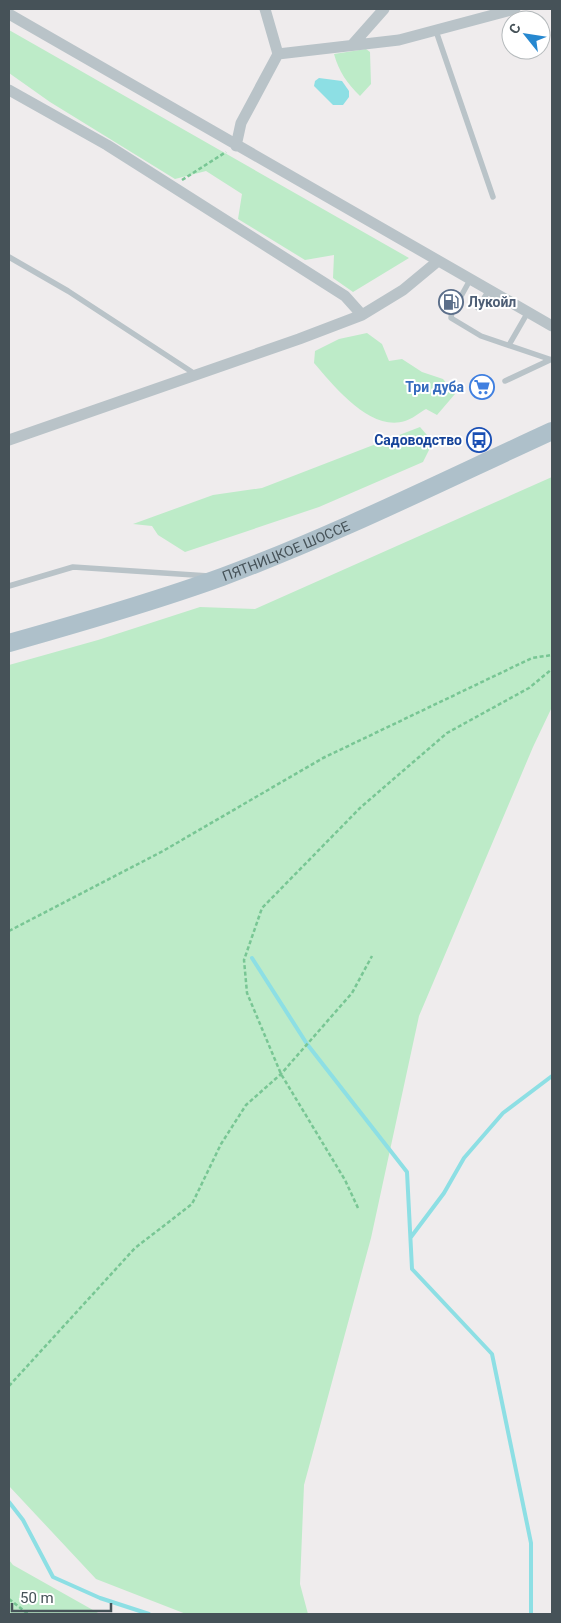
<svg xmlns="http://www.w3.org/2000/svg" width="561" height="1623" font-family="Roboto,sans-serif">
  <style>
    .green { fill: #bdebc8 }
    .water { fill: #8ddfe4 }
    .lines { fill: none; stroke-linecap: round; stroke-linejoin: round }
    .stream { stroke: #8ddfe4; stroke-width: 4 }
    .path { stroke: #78c694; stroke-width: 2.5; stroke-dasharray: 4 2.5; stroke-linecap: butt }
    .lane { stroke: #b9c3c8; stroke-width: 5.5 }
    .street { stroke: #b9c3c8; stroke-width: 11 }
    .primary { stroke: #aec0ca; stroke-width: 18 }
    .labels { text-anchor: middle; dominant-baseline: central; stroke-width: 4; stroke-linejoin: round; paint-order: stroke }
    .service-label { font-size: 14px; font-weight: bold; fill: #4e5e75; stroke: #fff; text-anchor: start }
    .shop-label { font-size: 14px; font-weight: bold; fill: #366cbe; stroke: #fff; text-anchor: end }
    .transit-label { font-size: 14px; font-weight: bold; fill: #164399; stroke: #fff; text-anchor: end }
    .street-label { font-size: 14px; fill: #465258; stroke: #fff }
  </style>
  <rect width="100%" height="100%" fill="#efeced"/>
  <path class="green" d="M9,30L409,258L353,292L333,278L334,255L305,260L238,219L242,194L206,171L175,179L50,102L9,73Z
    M366,49L370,52L371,84L360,96C347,83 339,72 334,54Z
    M367,333L382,344L389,361L402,359L422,372L443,379L455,394L437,415L426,409C419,413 412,419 405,421C370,432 334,386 314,363L315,351L339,339Z
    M420,427L433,442L423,462L319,507L185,552L158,535L152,526L133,524L213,495L262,488Z
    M552,477V707L533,747L419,1016L371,1238L304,1485L300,1584L308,1614H186L96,1579L9,1486V665L98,640L200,607L255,609Z
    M9,1560L13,1565L100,1614H9Z"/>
  <path class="water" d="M319,78L342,81L349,91V97L343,105H333L314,86L315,81Z"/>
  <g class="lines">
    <path class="stream" d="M252,958L307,1044L407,1172L412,1269L492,1354L531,1543V1614
      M411,1237L444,1193L464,1158L503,1113L552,1076
      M9,1502L23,1520L53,1577L100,1598L149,1614"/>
    <path class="path" d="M182,180L226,152
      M9,931L163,851L323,758L532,658L552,655
      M358,1208L345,1180L281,1074L247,993L244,960L262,908L361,807L447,733L529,688L552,669
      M9,1386L135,1248L192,1204L221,1144L246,1105L281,1074L352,993L372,956
      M9,1599L28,1614"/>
    <path class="lane" d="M436,31L493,197
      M9,257L68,291L195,374
      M460,298L470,280
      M478,308L489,290
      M452,311L451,318L481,336L552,360
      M509,345L528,312
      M505,381L552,359
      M9,586L73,567L209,576"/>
    <path class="street" d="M265,9L278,54L399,40L515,9
      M9,14L552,326
      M353,44L384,9
      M9,90L107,145L345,296L362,315
      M236,146L241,123L278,54
      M9,440L299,339L362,315L403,290L438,261"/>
    <path class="primary" id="s1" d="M9,643C80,623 153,602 222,577C335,535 443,481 552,431"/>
  </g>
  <defs>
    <symbol id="fuel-ring" viewBox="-11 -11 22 22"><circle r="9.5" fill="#fff" stroke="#5c6f8a" stroke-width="1.5"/><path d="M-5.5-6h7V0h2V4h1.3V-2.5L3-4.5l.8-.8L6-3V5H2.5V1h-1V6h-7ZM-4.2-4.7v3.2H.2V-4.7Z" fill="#5c6f8a"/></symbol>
    <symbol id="supermarket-ring" viewBox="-11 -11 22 22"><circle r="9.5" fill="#fff" stroke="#3f7fe0" stroke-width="1.5"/><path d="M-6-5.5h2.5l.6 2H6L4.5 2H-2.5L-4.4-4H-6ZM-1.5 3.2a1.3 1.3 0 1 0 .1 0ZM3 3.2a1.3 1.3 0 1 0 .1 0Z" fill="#3f7fe0"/></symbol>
    <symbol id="bus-ring" viewBox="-11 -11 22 22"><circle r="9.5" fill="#fff" stroke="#1a4fb4" stroke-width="1.5"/><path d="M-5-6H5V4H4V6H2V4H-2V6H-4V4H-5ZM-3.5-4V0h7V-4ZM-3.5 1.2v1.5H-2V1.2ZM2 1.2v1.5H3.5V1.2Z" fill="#1a4fb4"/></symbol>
  </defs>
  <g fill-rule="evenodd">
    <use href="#fuel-ring" x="437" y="288" width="28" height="28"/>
    <use href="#supermarket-ring" x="468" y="373" width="28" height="28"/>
    <use href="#bus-ring" x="465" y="426" width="28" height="28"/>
  </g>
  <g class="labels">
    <g class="service-label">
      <text x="468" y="302">Лукойл</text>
    </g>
    <g class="shop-label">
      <text x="464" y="387">Три дуба</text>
    </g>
    <g class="transit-label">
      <text x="462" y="440">Садоводство</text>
    </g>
    <g class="street-label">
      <text stroke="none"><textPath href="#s1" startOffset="292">ПЯТНИЦКОЕ ШОССЕ</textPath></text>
    </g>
  </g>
  <rect width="561" height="1623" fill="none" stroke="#465258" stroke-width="20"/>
  <g transform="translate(526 35) rotate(300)"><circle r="24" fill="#ffffff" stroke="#b5babc"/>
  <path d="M0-4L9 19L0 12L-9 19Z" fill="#2688d0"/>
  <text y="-8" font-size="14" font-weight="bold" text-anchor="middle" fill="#465258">С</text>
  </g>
  <path d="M12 1603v8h99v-8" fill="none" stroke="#465258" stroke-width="2.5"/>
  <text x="20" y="1603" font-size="15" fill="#465258" stroke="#ffffff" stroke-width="4" paint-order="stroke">50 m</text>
</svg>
